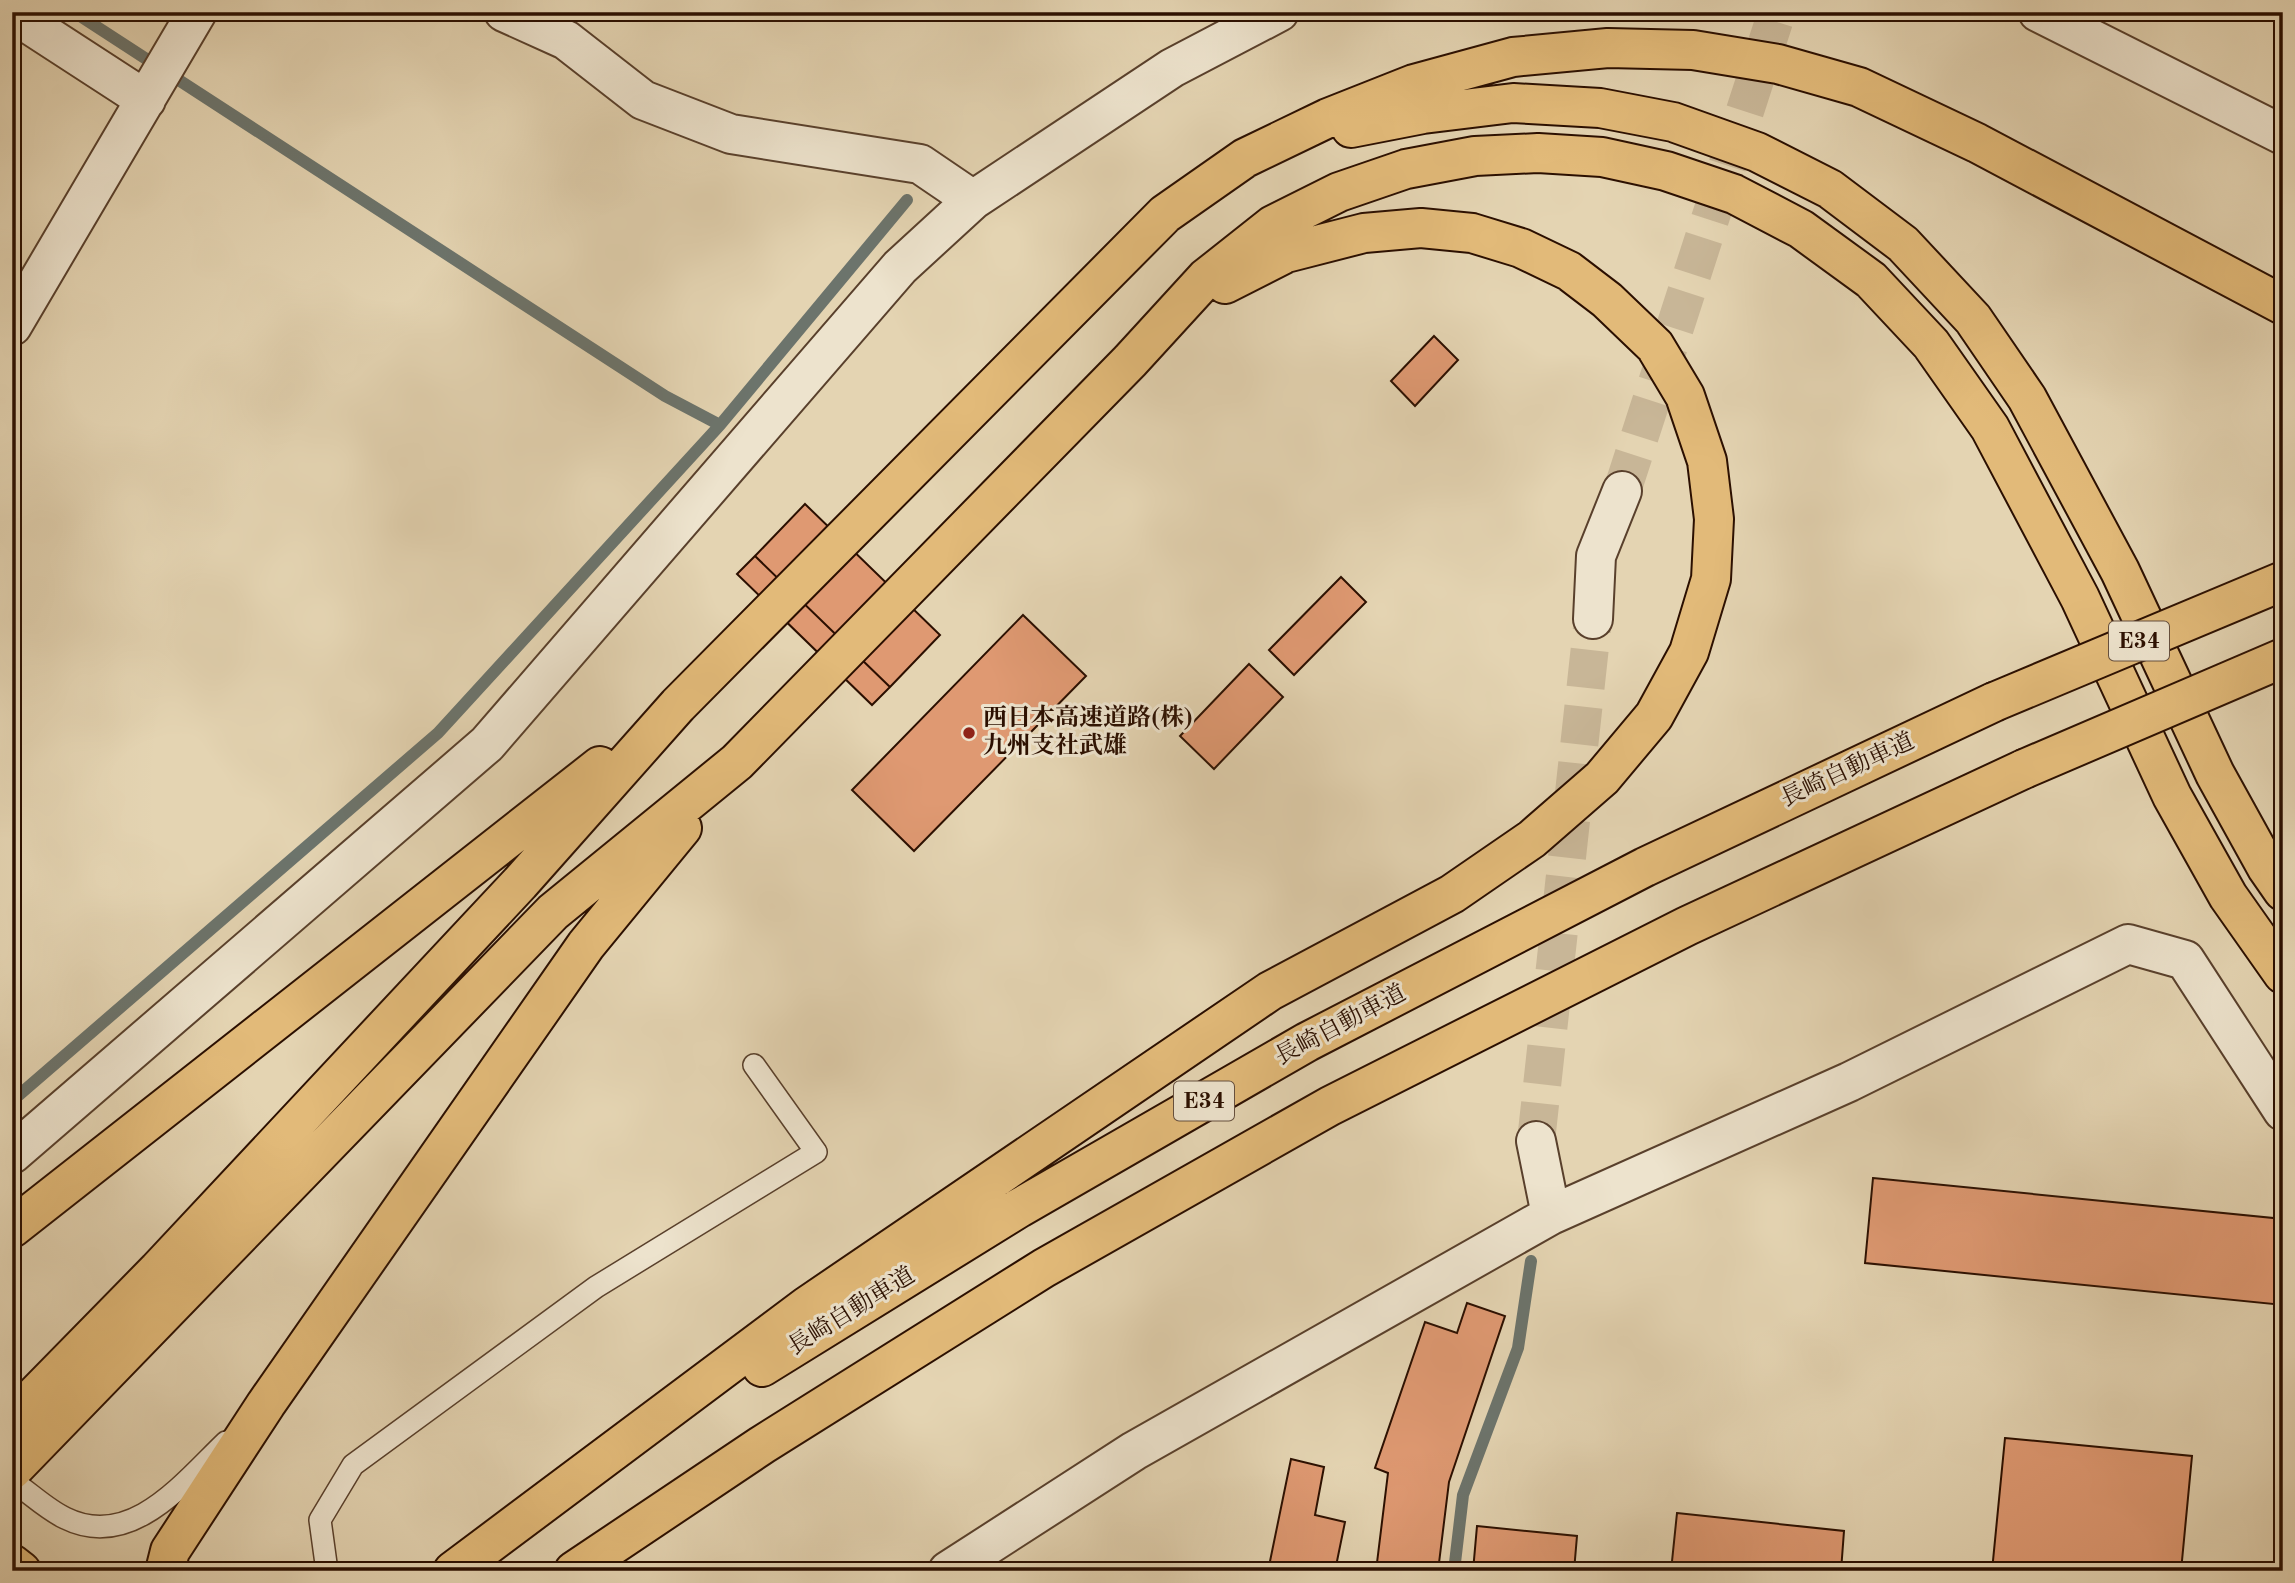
<svg xmlns="http://www.w3.org/2000/svg" width="2295" height="1583" font-family="'Old Standard TT','Noto Serif JP',serif">
  <style>
    .lines { fill: none; stroke-linecap: round; stroke-linejoin: round }
    .stream { stroke: #6c746c; stroke-width: 12 }
    .building { fill: #df9972; stroke: #2b0f00; stroke-width: 2 }
    .minor-tunnel { stroke: #c8b697; stroke-width: 38; stroke-dasharray: 38 19; stroke-linecap: butt }
    .service-casing { stroke: #59402c; stroke-width: 24 }
    .minor-casing { stroke: #59402c; stroke-width: 42 }
    .trunk-casing { stroke: #2b0f00; stroke-width: 42 }
    .motorway-casing { stroke: #2b0f00; stroke-width: 42 }
    .service { stroke: #ede3cd; stroke-width: 21 }
    .minor { stroke: #ede3cd; stroke-width: 38 }
    .trunk { stroke: #e2ba79; stroke-width: 38 }
    .motorway { stroke: #e2ba79; stroke-width: 38 }
    .motorway-bridge-casing { stroke: #2b0f00; stroke-width: 42; stroke-linecap: butt }
    .motorway-bridge { stroke: #e2ba79; stroke-width: 38 }
    .poi-dot { fill: #8f2418; stroke: #ede3cd; stroke-width: 2.5 }
    .labels { text-anchor: middle; dominant-baseline: central; stroke-width: 6; stroke-linejoin: round; paint-order: stroke }
    .shield { fill: #ede3cd; stroke: #654f3e; stroke-width: 2 }
    .shield-label { font-size: 23px; font-weight: bold; fill: #2b0f00 }
    .poi-label { font-size: 24px; font-weight: bold; fill: #2b0f00; stroke: #ede3cd; text-anchor: start }
    .street-label { font-size: 24px; fill: #2b0f00; stroke: #ede3cd }
  </style>
  <rect width="100%" height="100%" fill="#e4d4b2"/>
  <filter id="stains"><feTurbulence type="fractalNoise" baseFrequency=".00286" numOctaves="4"/><feColorMatrix values="0 0 0 0 .2 0 0 0 0 .09 0 0 0 0 .02 0 0 0 .5 -.17"/></filter>
  <radialGradient id="worn" r=".72"><stop offset=".6" stop-color="#630" stop-opacity="0"/><stop offset="1" stop-color="#630" stop-opacity=".3"/></radialGradient>
  <g class="lines">
    <path class="stream" d="M74,12L665,396L720,425
      M12,1101L438,733L720,425L907,200
      M1454,1571L1463,1495L1518,1348L1531,1261"/>
  </g>
  <path class="building" d="M1434,336L1458,360L1415,406L1391,381Z
    M805,504L940,635L890,687L755,556Z
    M755,556L890,687L872,705L737,574Z
    M1341,577L1366,602L1294,675L1269,650Z
    M1023,615L1086,676L914,851L852,790Z
    M1249,664L1283,697L1214,769L1180,736Z
    M1873,1178L2283,1219V1305L1865,1263Z
    M1467,1303L1505,1316L1449,1482L1438,1571H1376L1388,1473L1375,1468L1425,1322L1457,1333Z
    M2005,1438L2192,1456L2181,1571H1992Z
    M1291,1459L1324,1467L1315,1515L1345,1522L1335,1571H1268Z
    M1677,1513L1844,1531L1841,1571H1671Z
    M1477,1526L1577,1536L1574,1571H1473Z"/>
  <g class="lines">
    <path class="minor-tunnel" d="M1622,491L1777,12
      M1536,1141L1593,619"/>
    <defs>
      <path id="service" d="M12,1481C29,1492 46,1509 65,1518C131,1551 184,1482 226,1442
        M327,1571L320,1520L353,1465L596,1287L816,1152L754,1065"/>
      <path id="minor" d="M504,12L566,40L643,100L731,134L920,164L973,200
        M2038,12L2283,135
        M12,13L146,100
        M12,326L197,12
        M1593,619L1596,556L1622,491
        M1536,1141L1551,1215
        M12,1154L487,744L900,267L973,200L1172,68L1279,12
        M948,1571L1134,1451L1551,1215L1849,1082L2128,944L2185,960L2283,1111"/>
      <path id="trunk" d="M12,1564L21,1571"/>
      <path id="motorway" d="M1351,128L1423,114L1513,103L1600,108L1673,122L1757,152L1830,189L1903,244L1973,319L2027,398L2120,571L2215,774L2267,868L2283,891
        M12,1228L600,766
        M762,1367L1019,1208L1307,1042L1645,867L1994,702
        M12,1419L158,1270L520,883L678,705L1165,214L1245,158L1328,118L1414,84L1513,57L1608,48L1693,50L1778,64L1859,87L1977,143L2283,305
        M12,1470L553,912L737,762L1130,361L1206,278L1273,225L1339,192L1406,169L1475,156L1538,153L1602,157L1666,171L1734,194L1801,229L1871,280L1931,344L1990,428L2080,598L2172,796L2228,896L2283,974
        M165,1571L170,1551L266,1404L586,945L682,828
        M453,1571L807,1306L1270,991L1452,894L1532,839L1602,778L1654,716L1689,652L1711,579L1714,519L1707,461L1685,396L1655,346L1607,300L1569,271L1521,248L1472,233L1421,228L1364,233L1286,253L1225,284
        M574,1571L762,1445L1044,1268L1330,1106L1687,926L2024,769"/>
    </defs>
    <use href="#service" class="service-casing"/>
    <use href="#minor" class="minor-casing"/>
    <use href="#trunk" class="trunk-casing"/>
    <use href="#motorway" class="motorway-casing"/>
    <use href="#service" class="service"/>
    <use href="#minor" class="minor"/>
    <use href="#trunk" class="trunk"/>
    <use href="#motorway" class="motorway"/>
    <defs>
      <path id="motorway-bridge" d="M1994,702L2283,581
        M2024,769L2283,658"/>
    </defs>
    <use href="#motorway-bridge" class="motorway-bridge-casing"/>
    <use href="#motorway-bridge" class="motorway-bridge"/>
  </g>
  <circle class="poi-dot" cx="969" cy="733" r="7"/>
  <g class="labels">
    <g class="shield">
      <rect x="2109" y="621.5" width="60" height="39" rx="5"/>
      <rect x="1174" y="1081.5" width="60" height="39" rx="5"/>
    </g>
    <g class="shield-label">
      <text x="2139" y="641">E34</text>
      <text x="1204" y="1101">E34</text>
    </g>
    <g class="poi-label">
      <text x="983" y="719">西日本高速道路(株)<tspan x="983" dy="28">九州支社武雄</tspan></text>
    </g>
    <g class="street-label">
      <text transform="translate(1848 771) rotate(-25)">長崎自動車道</text>
      <text transform="translate(1341 1026) rotate(-28)">長崎自動車道</text>
      <text transform="translate(852 1312) rotate(-32)">長崎自動車道</text>
    </g>
  </g>
  <rect width="2295" height="1583" fill="none" stroke="#e4d4b2" stroke-width="42"/>
  <rect x="14" y="14" width="2267" height="1555" fill="none" stroke="#2b0f00" stroke-width="3.5"/>
  <rect x="21" y="21" width="2253" height="1541" fill="none" stroke="#2b0f00" stroke-width="2"/>
  <rect width="100%" height="100%" filter="url(#stains)"/>
  <rect width="100%" height="100%" fill="url(#worn)"/>
</svg>
